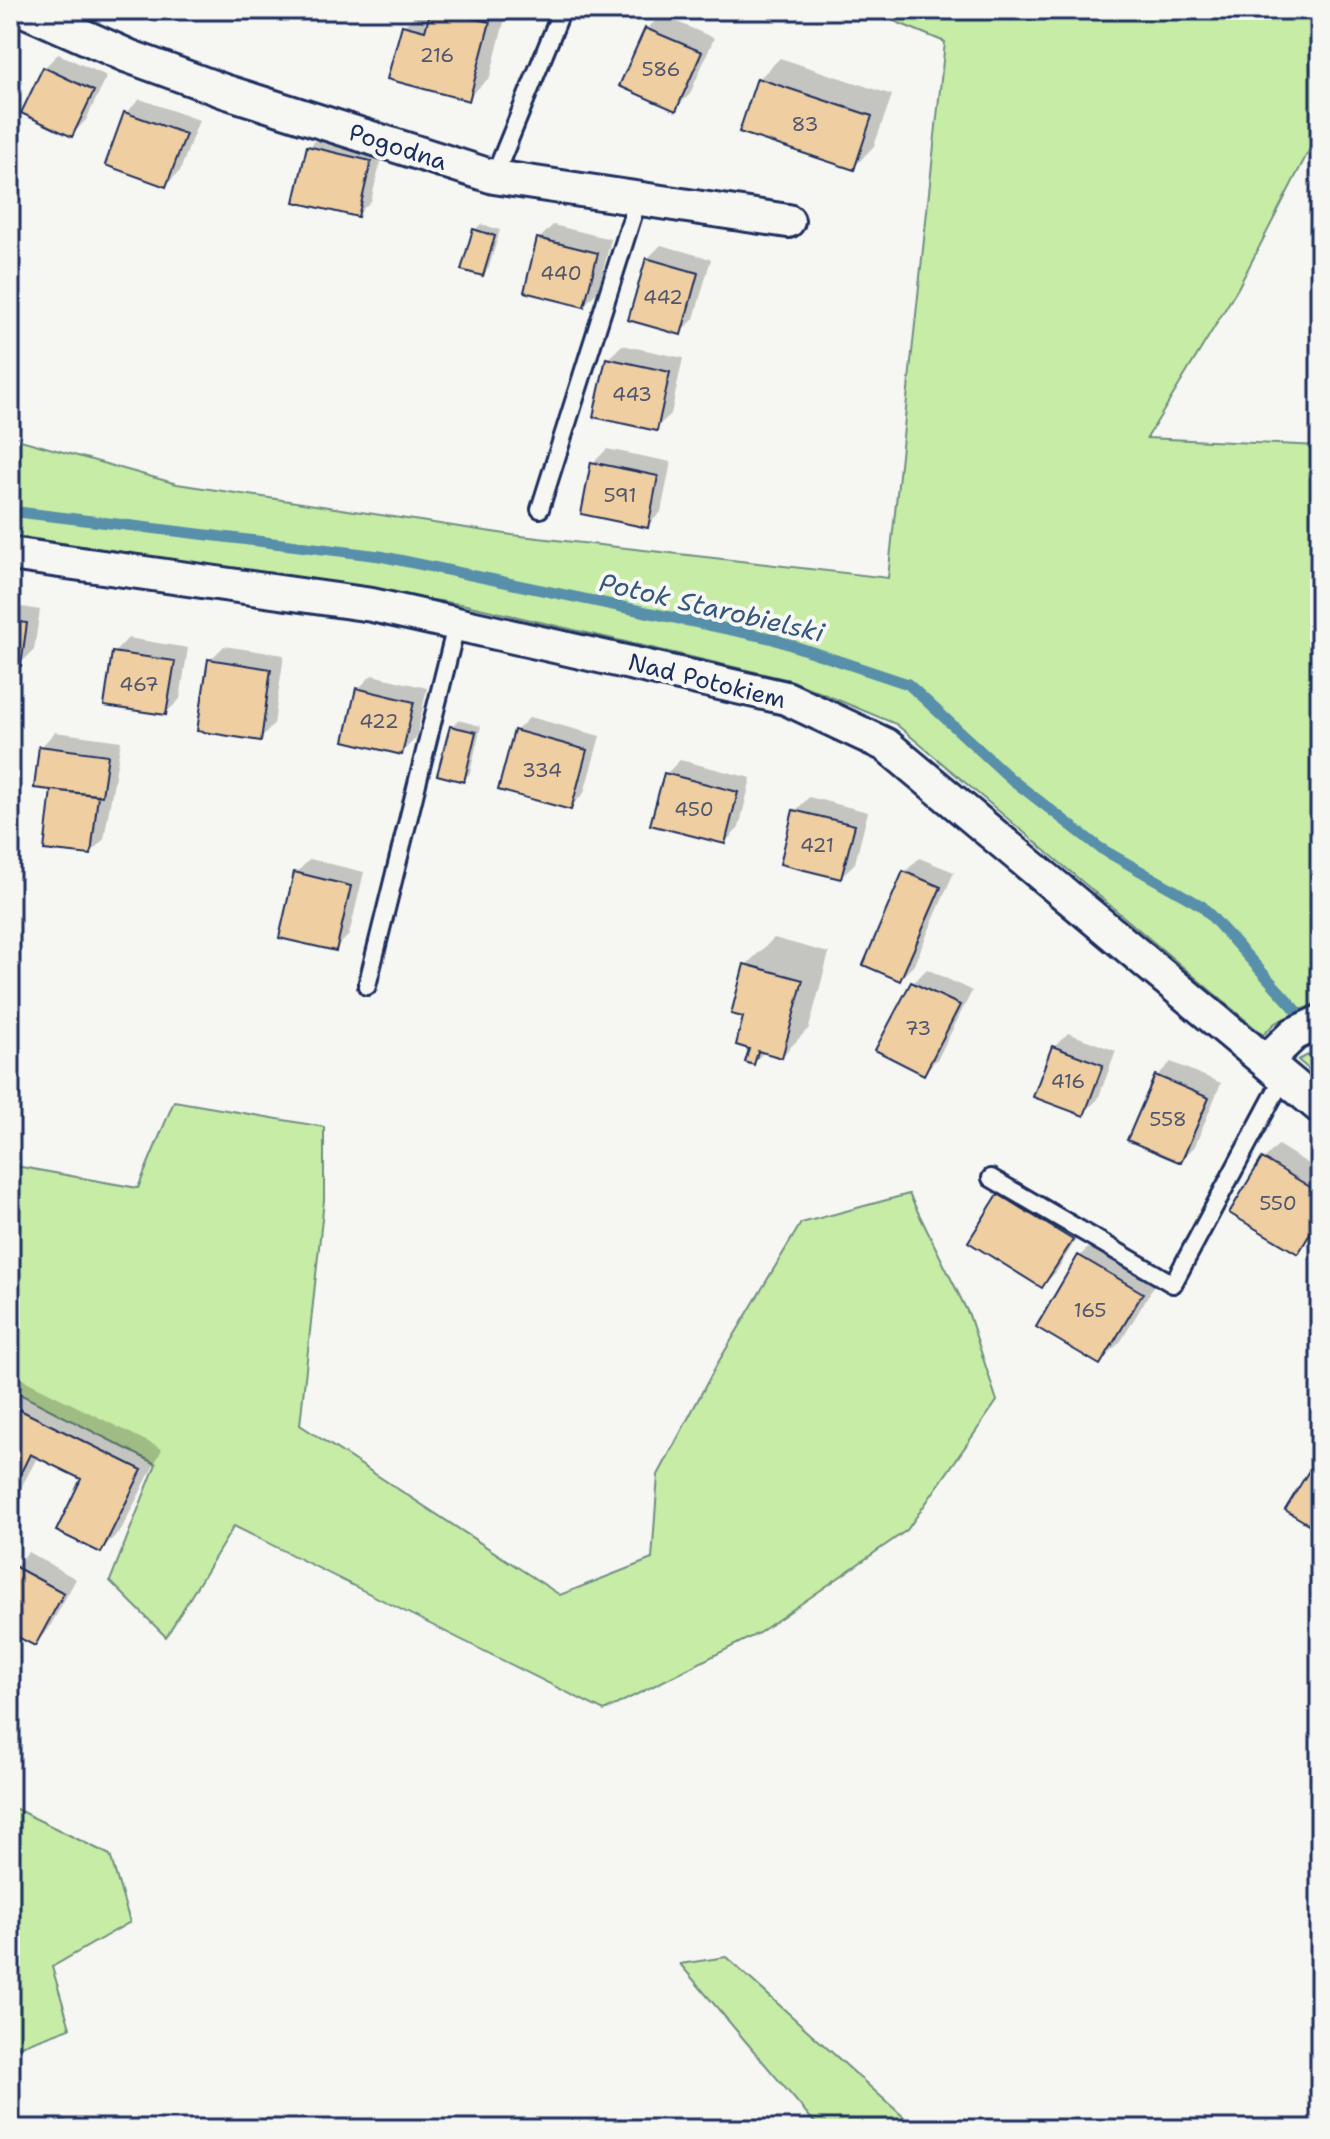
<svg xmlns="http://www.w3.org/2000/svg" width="1330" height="2139" font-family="'Shantell Sans',sans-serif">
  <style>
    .green { fill: #c6eca6; stroke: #708e82; stroke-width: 2 }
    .shadow { fill: #0003 }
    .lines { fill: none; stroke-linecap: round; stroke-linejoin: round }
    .stream { stroke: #588faa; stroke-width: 11 }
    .building { fill: #efcea1; stroke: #1b2f5e; stroke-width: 2 }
    .service-casing { stroke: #1b2f5e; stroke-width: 22 }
    .minor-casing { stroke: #1b2f5e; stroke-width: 38 }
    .service { stroke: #f6f6f2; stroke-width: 16 }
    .minor { stroke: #f6f6f2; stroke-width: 32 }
    .labels { text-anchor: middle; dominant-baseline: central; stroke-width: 8; stroke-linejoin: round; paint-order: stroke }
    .number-label { font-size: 20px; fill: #50576f }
    .street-label { font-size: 24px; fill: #1b2f5e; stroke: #f6f6f2 }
    .water-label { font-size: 26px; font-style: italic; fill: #34577e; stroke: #f6f6f2 }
  </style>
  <rect width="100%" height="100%" fill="#f6f6f2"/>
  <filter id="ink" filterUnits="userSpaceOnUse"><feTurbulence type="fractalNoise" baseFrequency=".0125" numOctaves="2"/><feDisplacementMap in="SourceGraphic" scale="16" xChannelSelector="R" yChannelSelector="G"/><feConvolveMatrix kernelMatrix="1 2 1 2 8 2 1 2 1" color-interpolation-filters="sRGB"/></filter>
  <g filter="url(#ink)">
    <path class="green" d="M867,10H1320V129L1238,288L1147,438L1320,446V560L1307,624L1320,630V1001L1275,1023L1263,1035L896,724L790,680L466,605L10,535V437L177,484L512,535L888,578L945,42Z
      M1320,1049V1079L1298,1060Z
      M174,1101L324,1127V1200L300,1425L560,1595L652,1559L658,1475L716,1366L801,1223L909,1194L969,1315L997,1401L907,1530L759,1633L604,1711L234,1526L166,1637L110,1581L156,1464L10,1389V1165L138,1188Z
      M10,1806L110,1855L130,1922L52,1967L70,2028L10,2050Z
      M726,1957L917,2129H820L680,1964Z"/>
    <path class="shadow" d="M420,10H507L490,77L468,98L404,26Z
      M661,15L714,38L690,94L676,108L622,85L647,29Z
      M58,54L107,76L86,120L72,135L44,68Z
      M780,58L892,95L874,146L853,168L759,79Z
      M140,99L199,120L180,171L166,185L126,113Z
      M323,133L384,148L371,201L357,215L309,147Z
      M481,224L500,230L489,267L483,274L474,231Z
      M553,225L611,239L598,291L584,305L539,239Z
      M661,245L711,259L694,319L680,333L647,259Z
      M622,345L683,358L671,414L656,428L608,359Z
      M607,449L671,462L661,512L647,526L593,463Z
      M10,605L40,610L34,650L20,664L10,662Z
      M128,638L188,648L180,699L166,713L114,653Z
      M224,646L284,655L274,724L260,739L210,660Z
      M372,675L427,688L416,738L402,752L358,689Z
      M530,717L600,736L584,793L570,808L516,731Z
      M458,720L481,726L470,773L463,780L452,727Z
      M55,732L121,741L104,839L90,853L53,788L41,747Z
      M680,760L751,778L739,828L725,842L666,774Z
      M809,797L868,812L855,863L841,877L795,811Z
      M919,858L954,872L914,965L900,979L905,872Z
      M310,859L364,872L349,935L335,949L296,873Z
      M774,938L829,953L809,1028L782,1056L765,1051L753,1063L745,1016L746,965Z
      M927,969L972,991L938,1058L924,1072L913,983Z
      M1068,1033L1116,1051L1098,1099L1084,1113L1054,1047Z
      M1171,1062L1221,1083L1195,1146L1181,1161L1157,1076Z
      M1278,1145L1320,1171V1224L1298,1252L1264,1159Z
      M1014,1181L1085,1225L1056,1272L1042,1286L971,1241L1000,1195Z
      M1101,1235L1163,1271L1121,1341L1100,1362L1080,1256Z
      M10,1373L162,1449L121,1530L100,1551L84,1479L38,1456L10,1508Z
      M28,1552L76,1579L48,1630L34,1644L10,1631V1573Z
      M65,2118L69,2129H37Z"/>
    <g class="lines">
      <path class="stream" d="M10,511L380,556L770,638L908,684L1011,779L1100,848L1202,906L1309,1024"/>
    </g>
    <path class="building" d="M431,10L490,22L469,101L387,79L402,25L425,31Z
      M645,28L702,52L676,111L619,86Z
      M43,67L94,91L72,137L21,113Z
      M757,78L872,116L854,170L739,132Z
      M124,112L186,134L166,187L105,165Z
      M307,146L371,161L358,217L294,202Z
      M473,229L495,236L483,276L461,270Z
      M537,238L598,253L584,307L524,292Z
      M646,258L698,273L681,335L628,320Z
      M606,358L670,372L657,431L593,417Z
      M591,462L658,476L648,528L581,514Z
      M10,621L27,623L21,666L10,664Z
      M112,652L175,661L166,715L104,706Z
      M208,659L271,669L261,741L197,731Z
      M356,688L414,702L402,755L344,741Z
      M450,726L476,732L464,782L437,775Z
      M514,730L587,750L571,810L498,790Z
      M39,746L108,755L102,796L34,788Z
      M664,773L738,792L725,844L650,825Z
      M51,790L98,795L91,855L44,850Z
      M793,810L855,825L841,879L780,864Z
      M903,871L941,887L900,981L863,965Z
      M294,872L351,886L336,951L279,938Z
      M744,964L803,980L782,1058L758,1051L754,1065L745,1062L749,1049L736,1045L743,1017L731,1014Z
      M911,982L960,1005L924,1075L875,1050Z
      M1052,1046L1103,1065L1084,1116L1033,1097Z
      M1155,1075L1209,1098L1181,1163L1127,1140Z
      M1262,1158L1320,1193V1217L1298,1254L1229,1213Z
      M998,1194L1073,1240L1042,1288L968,1242Z
      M1078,1255L1143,1293L1100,1365L1036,1327Z
      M10,1405L142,1470L101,1553L56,1531L81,1479L30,1454L10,1495Z
      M1313,1464L1320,1468V1531L1285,1510Z
      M12,1565L64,1593L35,1646L10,1633Z"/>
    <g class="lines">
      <defs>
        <path id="service" d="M494,177L562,10
          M540,509L638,199
          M367,986L457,622
          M991,1178L1173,1284L1283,1078"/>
        <path id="minor" d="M24,10L128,56L224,91L494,177L788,221
          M10,554L372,605L786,698L886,745L1320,1107
          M1267,1060L1294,1034L1320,1022"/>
      </defs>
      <use href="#service" class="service-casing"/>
      <use href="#minor" class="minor-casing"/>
      <use href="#service" class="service"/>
      <use href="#minor" class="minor"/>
    </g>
  </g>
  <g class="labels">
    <g class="number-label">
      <text x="437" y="55">216</text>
      <text x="661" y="69">586</text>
      <text x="805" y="124">83</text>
      <text x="561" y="273">440</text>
      <text x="663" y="297">442</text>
      <text x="632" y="394">443</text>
      <text x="620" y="495">591</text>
      <text x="139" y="684">467</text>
      <text x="379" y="721">422</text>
      <text x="542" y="770">334</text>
      <text x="694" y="809">450</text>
      <text x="817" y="845">421</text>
      <text x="918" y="1028">73</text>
      <text x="1068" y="1081">416</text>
      <text x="1168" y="1119">558</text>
      <text x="1278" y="1203">550</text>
      <text x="1090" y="1310">165</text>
    </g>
    <g class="street-label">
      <text transform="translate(398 147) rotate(18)">Pogodna</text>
      <text transform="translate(707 681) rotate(14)">Nad Potokiem</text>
    </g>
    <g class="water-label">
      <text transform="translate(712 607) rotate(13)">Potok Starobielski</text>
    </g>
  </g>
  <rect width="1330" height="2139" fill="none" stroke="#f6f6f2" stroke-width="40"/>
  <rect x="20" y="20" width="1290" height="2099" fill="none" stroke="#1b2f5e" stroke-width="3" filter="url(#ink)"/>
</svg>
